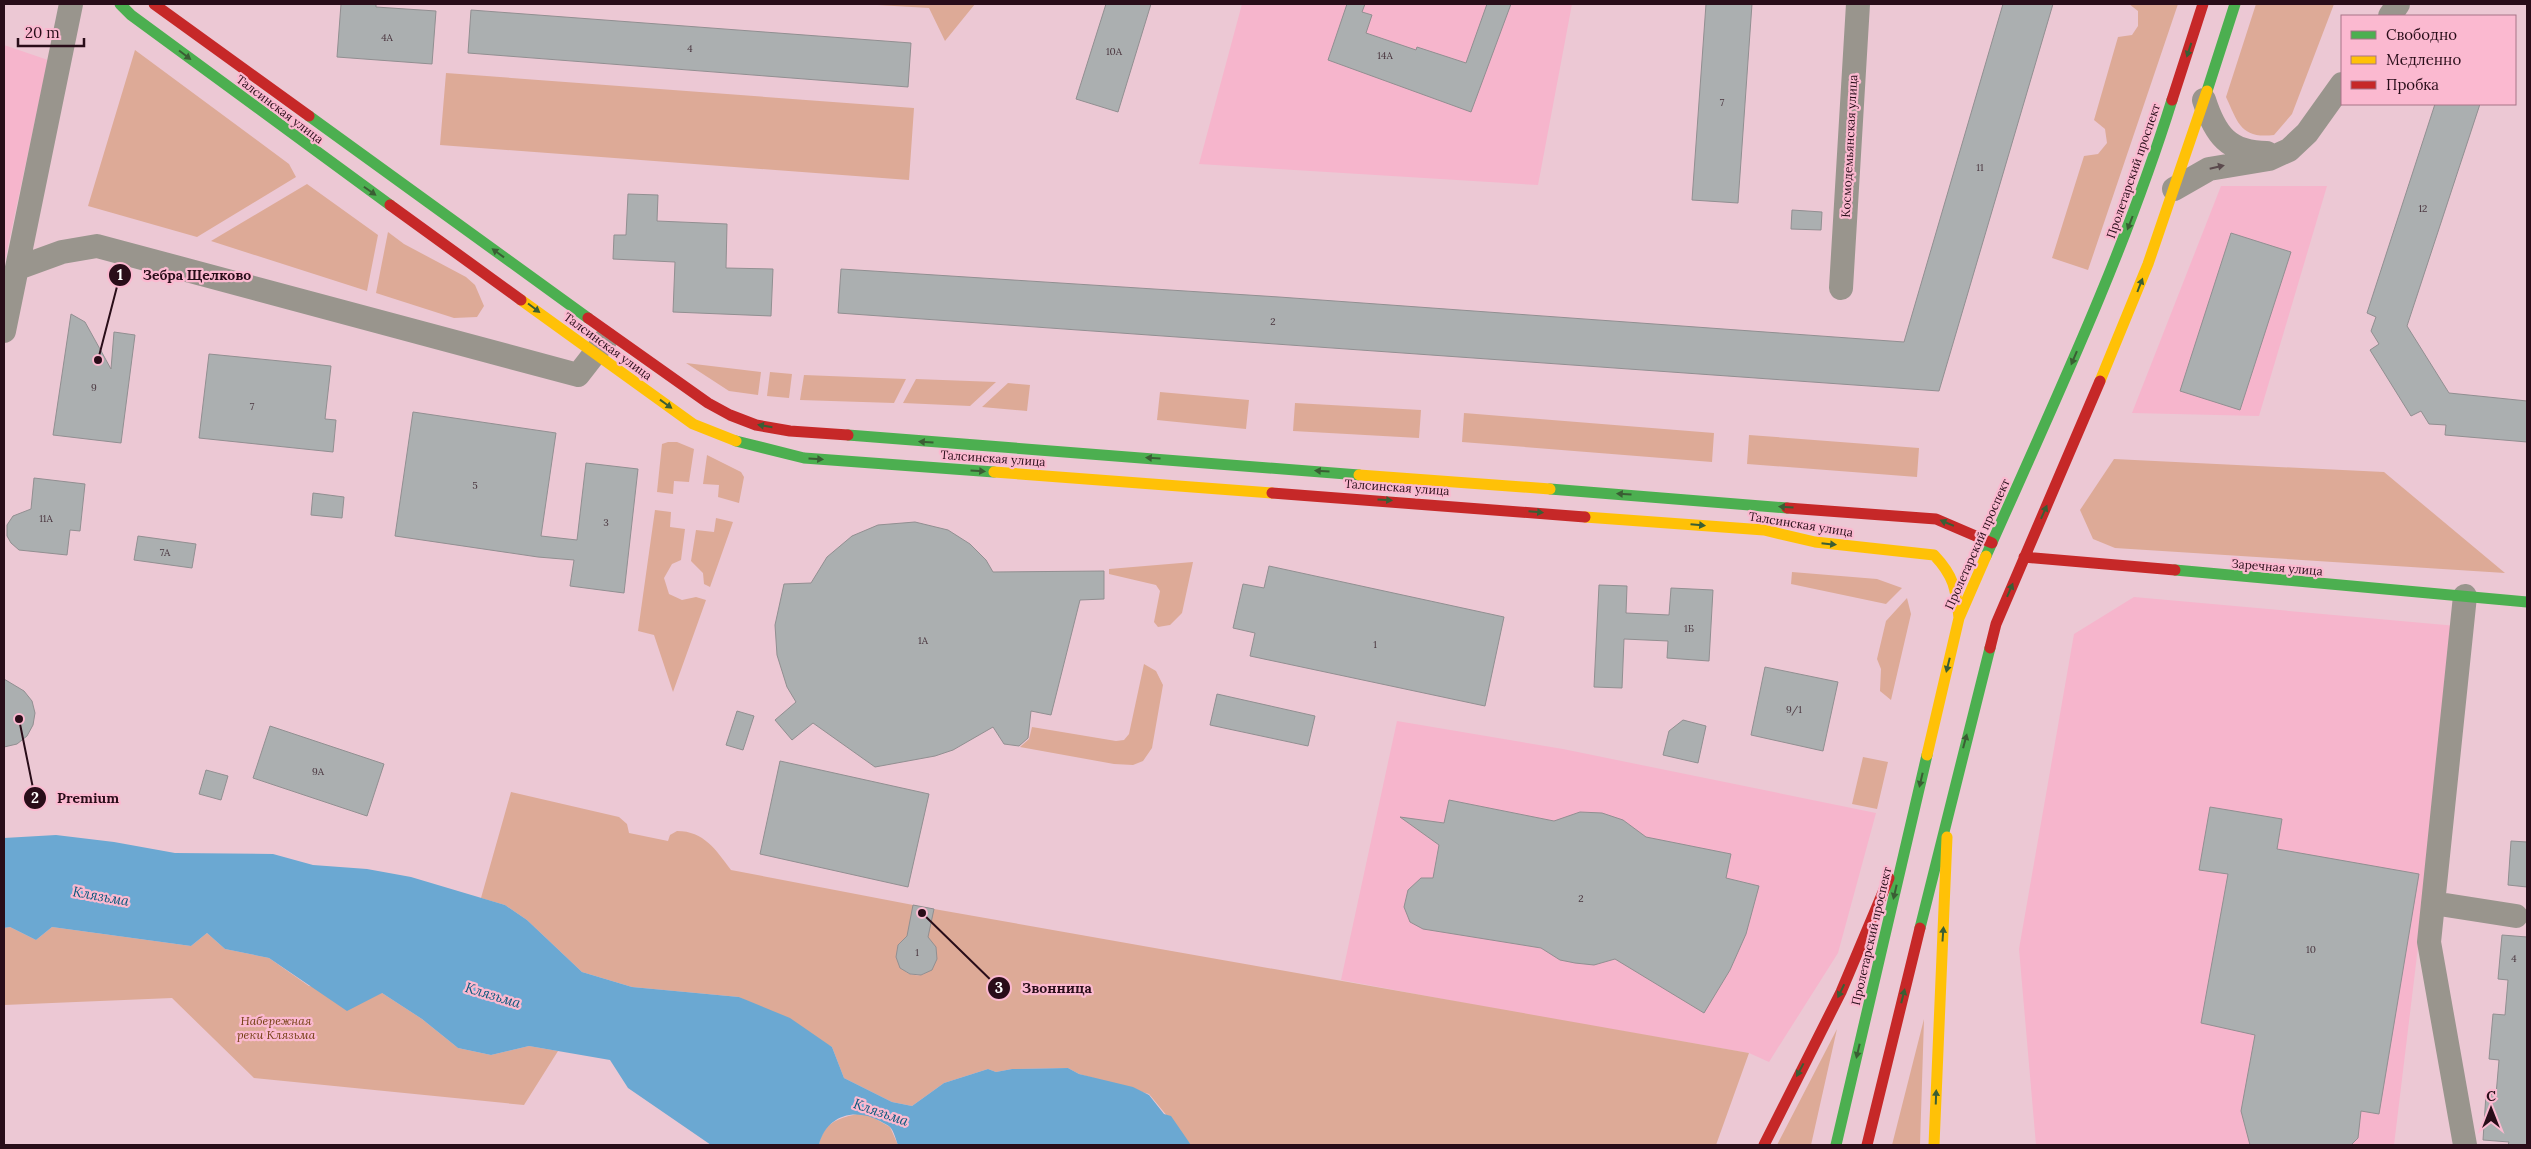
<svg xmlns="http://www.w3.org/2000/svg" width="2531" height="1149" font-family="Lora,serif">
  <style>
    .built { fill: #f6b5cc }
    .green { fill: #ddaa97; fill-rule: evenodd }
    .water { fill: #6ba8d2 }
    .building { fill: #abafb0; stroke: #918f91 }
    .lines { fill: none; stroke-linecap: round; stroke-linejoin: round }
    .street { stroke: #99958d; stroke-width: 24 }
    .fast { stroke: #4caf50; stroke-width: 11 }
    .slow { stroke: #ffc107; stroke-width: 11 }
    .jam { stroke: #c62828; stroke-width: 11 }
    .oneway { fill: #3a5e34 }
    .oneway2 { fill: #5b4a4d }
    .labels { text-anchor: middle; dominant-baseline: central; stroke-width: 4.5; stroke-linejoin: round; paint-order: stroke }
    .number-label { font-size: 10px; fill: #4a363f }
    .street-label { font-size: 12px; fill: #290d19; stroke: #fbb9d0 }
    .park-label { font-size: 12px; font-style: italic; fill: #733f13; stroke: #fbb9d0 }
    .water-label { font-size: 14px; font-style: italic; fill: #05577b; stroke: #fbb9d0 }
    .leader { fill: none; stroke: #290d19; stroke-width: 2 }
    .callout-dot { fill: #290d19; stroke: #fbb9d0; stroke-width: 2 }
    .mark-label { font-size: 15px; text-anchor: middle; font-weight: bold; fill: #fff }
    .callout-label { font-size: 14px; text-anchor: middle; font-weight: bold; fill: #290d19; stroke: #fbb9d0; stroke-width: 4.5; stroke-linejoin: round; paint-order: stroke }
  </style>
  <rect width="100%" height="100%" fill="#ecc8d4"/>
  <path class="built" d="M1242,4H1572L1538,185L1199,164Z
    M4,45L48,60L4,265Z
    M2221,186H2327L2259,416L2132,413Z
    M2134,597L2457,626L2394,1145H2036L2019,949L2074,634Z
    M1397,721L1563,749L1876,813L1838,953L1769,1062L1749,1053L1529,1015L1341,980Z"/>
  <path class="green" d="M860,4H975L945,41L929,8Z
    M2129,4H2178L2088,270L2052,258L2084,156L2098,154L2107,143L2105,129L2094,120L2118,37L2132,35L2138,26V11Z
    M2256,4H2334L2292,114L2274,135C2241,139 2238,123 2226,97Z
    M135,50L289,164L296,177L197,237L88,206Z
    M446,73L914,108L909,180L440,145Z
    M307,184L378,235L367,291L211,241Z
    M388,232L404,244L466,277L475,285L484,306L477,317L454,318L376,293Z
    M686,363L761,372L758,395L729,391Z
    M770,372L792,374L789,398L767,396Z
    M804,375L906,379L894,403L800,400Z
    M916,379L996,382L970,406L903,403Z
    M1008,383L1030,385L1027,411L982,407Z
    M1160,392L1249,400L1246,429L1157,420Z
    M1295,403L1421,410L1419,438L1293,431Z
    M1464,413L1714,433L1712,462L1462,442Z
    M1749,435L1919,448L1917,477L1747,464Z
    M668,442H677L694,449L689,482L674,481L673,494L657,492L662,444Z
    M707,455L741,472L744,477L739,503L718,497L719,485L703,484Z
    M2114,459L2384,472L2505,573L2115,548L2093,539L2080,510Z
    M655,510L671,512L670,527L685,529L681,560L672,564L664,578L669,594L682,600L696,597L706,600L673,692L654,635L638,631Z
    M716,518L733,522L710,587L704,584L703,573L691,561L696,530L714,532Z
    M1193,562L1182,613L1170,625L1158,627L1154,622L1160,591L1156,585L1109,574V569Z
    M1792,572L1877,579L1902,588L1886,604L1791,584Z
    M1907,598L1911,614L1891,700L1880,691L1881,669L1877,659L1886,621Z
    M1144,664L1156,671L1163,685L1152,748L1143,761L1133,765L1114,764L1020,747L1029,739L1032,727L1116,741L1124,740L1129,734Z
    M1863,757L1888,762L1877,809L1852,804Z
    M511,792L619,817L627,824L629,833L668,841L670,835L677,831C704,831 716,850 731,870L934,909L1749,1053L1716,1145H1191L1149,1094L1079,1074L1068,1068L1012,1069L996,1072L988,1069L944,1083L912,1106L892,1102L844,1078L832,1047L739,997L632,987L582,972L527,920L505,905L481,898ZM898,945L936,947C940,986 891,984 898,945Z
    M10,927L36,940L52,927L191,946L207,933L225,949L269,958L309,986L382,993L422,1019L458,1048L491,1055L529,1046L558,1051L524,1105L254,1078L172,998L4,1005V928Z
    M1924,1019L1920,1145H1892Z
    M1837,1029L1811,1145H1777Z
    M857,1114H867L890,1127L898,1145H819C824,1123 836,1119 857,1114Z"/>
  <path class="water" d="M56,835L114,842L175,853L273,854L313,865L367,869L411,877L505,905L527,920L582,972L632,987L739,997L790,1018L832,1047L844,1078L892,1102L912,1106L944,1083L988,1069L996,1072L1012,1069L1068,1068L1079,1074L1133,1087L1149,1095L1164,1114L1171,1116L1191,1145H898C896,1140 894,1131 890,1127C888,1125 883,1123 880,1121C854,1107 826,1116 819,1145H711L628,1088L610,1060L529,1046L491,1055L458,1048L422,1019L382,993L347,1011L269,958L225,949L207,933L191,946L52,927L36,940L10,927L4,928V838Z"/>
  <path class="building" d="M341,4H376V7L436,11L432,64L337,57Z
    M1106,4H1151L1118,112L1076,99Z
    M1347,4H1365L1362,12L1372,15L1366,33L1416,50L1417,47L1466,63L1487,4H1511L1471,112L1328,60Z
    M1706,4H1752L1738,203L1692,200Z
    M2003,4H2053L1939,391L838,313L841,269L1279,297L1904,342Z
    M471,10L911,43L908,87L468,53Z
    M2435,104H2480L2407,326L2449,393L2527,401V442L2445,435L2446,425L2429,424L2421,411L2411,416L2370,350L2379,344L2371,331L2376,317L2367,313Z
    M628,194L658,195L657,221L727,224L726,268L773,269L771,316L673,312L675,262L613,259L614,235H626Z
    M1792,210L1822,212L1821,230L1791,229Z
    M2231,233L2291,252L2240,410L2180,391Z
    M71,314L85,322L111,369L114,332L135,335L121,443L53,435Z
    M209,354L331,366L325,419L336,420L333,452L199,438Z
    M413,412L556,433L541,536L577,540L586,463L638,469L624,593L570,586L574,560L538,557L395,536Z
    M34,478L85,484L80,531L70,530L67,555L19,550L11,543L7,536V525L13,516L31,509Z
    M313,493L344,497L342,518L311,515Z
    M915,522L948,530L970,544L986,560L993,572L1104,571V599L1080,600L1051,715L1031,711L1028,738L1019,746L1004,744L993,727L953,750L935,756L875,767L813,723L792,740L775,720L796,702L787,687L777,655L775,625L784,584L811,583L827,557L852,536L878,525Z
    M138,536L196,544L192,568L134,560Z
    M1269,566L1504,617L1485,706L1250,656L1255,633L1233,628L1243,584L1264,588Z
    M1599,585L1627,586L1626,613L1669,615L1671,588L1713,590L1709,661L1667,658L1668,641L1624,639L1622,688L1594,687Z
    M1765,667L1838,682L1823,751L1751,735Z
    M4,679L24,691L32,701L35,713L33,725L27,736L17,744L4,747Z
    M1217,694L1315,716L1308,746L1210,725Z
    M737,711L754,716L743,750L726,745Z
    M1683,720L1706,726L1698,763L1663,755L1669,731Z
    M270,726L384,764L367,816L253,778Z
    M780,761L929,794L908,887L760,854Z
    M206,770L228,776L221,800L199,794Z
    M1449,800L1554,821L1580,812L1602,813L1623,820L1646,837L1731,854L1726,878L1759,886L1746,934L1730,970L1704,1013L1615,959L1594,965L1575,963L1560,960L1541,948L1423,929L1410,922L1404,907L1408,890L1421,878H1433L1439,845L1400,817L1444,823Z
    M2210,807L2282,819L2277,849L2419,874L2379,1114L2361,1111L2358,1138L2351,1145H2250L2241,1111L2255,1035L2201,1023L2228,874L2199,870Z
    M2511,841L2527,842V887L2508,885Z
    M913,905L934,909L928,937L936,947L937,959L932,970L921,975L910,974L900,968L896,957L898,945L907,936Z
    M2502,935L2527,937V1145H2508L2509,1142L2483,1140L2486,1094L2496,1095L2499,1060L2489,1059L2493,1014L2505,1015L2508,980L2498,979Z"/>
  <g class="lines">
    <path class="street" d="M2390,16L2398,4
      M2204,100C2215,134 2228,153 2267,153
      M2174,189L2209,169L2269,159L2289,150L2307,133L2342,84
      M18,268L62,252L97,246L578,375L606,339
      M1841,288L1858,4
      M4,331L71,4
      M2465,596L2429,942L2465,1145
      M2433,903L2516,916"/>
    <path class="fast" d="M120,4L131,15L390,205
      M2207,91L2235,4
      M309,116L588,318
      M848,435L1359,475
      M736,441L804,458L994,472
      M1550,489L1787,508
      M1986,556C2053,405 2123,257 2172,100
      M2175,570L2527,602
      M1920,928L1990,648
      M1836,1145L1927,755"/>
    <path class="slow" d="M521,300L693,424L736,441
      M2100,381L2148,264L2207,91
      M994,472L1272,493
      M1359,475L1550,489
      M1585,517L1764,530L1815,542L1934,555C1954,576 1956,589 1959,618
      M1927,755L1959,618L1986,556
      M1934,1145L1947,837"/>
    <path class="jam" d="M154,4L309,116
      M2172,100L2203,4
      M390,205L521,300
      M588,318L708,403L730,415L756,425L790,431L848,435
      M1272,493L1585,517
      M1787,508L1936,519L1992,543
      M2024,557L2175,570
      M1990,648L1996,624L2100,381
      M1764,1145L1841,992L1889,878
      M1867,1145L1920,928"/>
  </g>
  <defs><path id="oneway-solid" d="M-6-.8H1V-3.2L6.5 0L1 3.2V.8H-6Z" transform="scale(1.25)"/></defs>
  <g class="oneway">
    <use href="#oneway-solid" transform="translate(2189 50) rotate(108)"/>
    <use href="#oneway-solid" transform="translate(185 55) rotate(37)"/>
    <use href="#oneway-solid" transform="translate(370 191) rotate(35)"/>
    <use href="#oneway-solid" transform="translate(2130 223) rotate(111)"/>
    <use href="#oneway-solid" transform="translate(498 253) rotate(-144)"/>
    <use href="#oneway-solid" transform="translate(2140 285) rotate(-69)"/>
    <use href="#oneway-solid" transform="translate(534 308) rotate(37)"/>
    <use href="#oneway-solid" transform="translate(2074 358) rotate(113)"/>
    <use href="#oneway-solid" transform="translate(666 404) rotate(36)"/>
    <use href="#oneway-solid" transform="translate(765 426) rotate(-170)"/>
    <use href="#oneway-solid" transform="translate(926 442) rotate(-176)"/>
    <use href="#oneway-solid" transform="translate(1153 458) rotate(-176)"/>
    <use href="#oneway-solid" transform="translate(816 459) rotate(4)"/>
    <use href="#oneway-solid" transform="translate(978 471) rotate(4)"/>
    <use href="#oneway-solid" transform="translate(1322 471) rotate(-176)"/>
    <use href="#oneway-solid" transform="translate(1624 494) rotate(-176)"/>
    <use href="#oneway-solid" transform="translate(1385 500) rotate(4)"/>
    <use href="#oneway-solid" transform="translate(1786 507) rotate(-176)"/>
    <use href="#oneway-solid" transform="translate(1536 512) rotate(5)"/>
    <use href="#oneway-solid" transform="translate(2044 512) rotate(-66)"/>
    <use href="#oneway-solid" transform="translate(1947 523) rotate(-157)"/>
    <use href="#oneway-solid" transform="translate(1698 525) rotate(5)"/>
    <use href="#oneway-solid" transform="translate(1829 544) rotate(6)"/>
    <use href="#oneway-solid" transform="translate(2010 590) rotate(-67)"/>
    <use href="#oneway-solid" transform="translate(1948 665) rotate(104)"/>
    <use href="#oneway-solid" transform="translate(1965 741) rotate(-75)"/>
    <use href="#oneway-solid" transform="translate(1921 780) rotate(103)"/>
    <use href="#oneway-solid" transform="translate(1895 892) rotate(103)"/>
    <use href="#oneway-solid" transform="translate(1943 934) rotate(-86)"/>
    <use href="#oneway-solid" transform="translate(1841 991) rotate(116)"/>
    <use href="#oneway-solid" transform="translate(1903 996) rotate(-76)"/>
    <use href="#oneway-solid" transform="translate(1858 1051) rotate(103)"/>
    <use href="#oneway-solid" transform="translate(1800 1070) rotate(118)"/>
    <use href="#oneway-solid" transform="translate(1936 1097) rotate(-88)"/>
  </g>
  <use class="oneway2" href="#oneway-solid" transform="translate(2217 167) rotate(-13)"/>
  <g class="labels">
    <g class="number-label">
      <text x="387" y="37">4А</text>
      <text x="690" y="48">4</text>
      <text x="1114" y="51">10А</text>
      <text x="1385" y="55">14А</text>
      <text x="1722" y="102">7</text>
      <text x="1980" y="167">11</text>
      <text x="2423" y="208">12</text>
      <text x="1273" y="321">2</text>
      <text x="94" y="387">9</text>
      <text x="252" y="406">7</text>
      <text x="475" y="485">5</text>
      <text x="46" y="518">11А</text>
      <text x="606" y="522">3</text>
      <text x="165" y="552">7А</text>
      <text x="1689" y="628">1Б</text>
      <text x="923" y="640">1А</text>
      <text x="1375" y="644">1</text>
      <text x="1794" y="709">9/1</text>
      <text x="318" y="771">9А</text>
      <text x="1581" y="898">2</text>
      <text x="2311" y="949">10</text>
      <text x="917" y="952">1</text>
      <text x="2514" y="958">4</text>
    </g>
    <g class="street-label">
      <text transform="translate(280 109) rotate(37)">Талсинская улица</text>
      <text transform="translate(1849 146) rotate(-87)">Космодемьянская улица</text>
      <text transform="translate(2133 171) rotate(-71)">Пролетарский проспект</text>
      <text transform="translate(608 346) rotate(36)">Талсинская улица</text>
      <text transform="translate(993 458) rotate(4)">Талсинская улица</text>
      <text transform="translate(1397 487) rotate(4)">Талсинская улица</text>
      <text transform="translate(1801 524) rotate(9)">Талсинская улица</text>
      <text transform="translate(1977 544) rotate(-66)">Пролетарский проспект</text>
      <text transform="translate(2277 567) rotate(5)">Заречная улица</text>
      <text transform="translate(1871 936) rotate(-77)">Пролетарский проспект</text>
    </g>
    <g class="park-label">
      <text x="276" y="1020">Набережная<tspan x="276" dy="14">реки Клязьма</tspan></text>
    </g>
    <g class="water-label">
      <text transform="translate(101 896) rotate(10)">Клязьма</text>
      <text transform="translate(493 995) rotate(17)">Клязьма</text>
      <text transform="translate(881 1112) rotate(19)">Клязьма</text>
    </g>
  </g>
  <path class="leader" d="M98 360L120 275M19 719L35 798M922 913L999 988"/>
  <g class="callout-dot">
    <circle cx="98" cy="360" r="5"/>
    <circle cx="19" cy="719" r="5"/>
    <circle cx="922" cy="913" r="5"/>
    <circle cx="120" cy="275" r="12"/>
    <circle cx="35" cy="798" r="12"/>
    <circle cx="999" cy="988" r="12"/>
  </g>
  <g class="mark-label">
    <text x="120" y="280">1</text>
    <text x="35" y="803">2</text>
    <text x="999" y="993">3</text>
  </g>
  <g class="callout-label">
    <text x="197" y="280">Зебра Щелково</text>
    <text x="88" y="803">Premium</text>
    <text x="1057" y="993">Звонница</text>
  </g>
  <rect width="2531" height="1149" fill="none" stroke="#290d19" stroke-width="10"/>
  <rect x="2341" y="15" width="175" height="90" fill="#fbb9d0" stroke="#a77487"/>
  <rect x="2351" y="31" width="25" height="8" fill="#4caf50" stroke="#a77487"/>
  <text x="2386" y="40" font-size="15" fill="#290d19">Свободно</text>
  <rect x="2351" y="56" width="25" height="8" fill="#ffc107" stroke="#a77487"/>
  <text x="2386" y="65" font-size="15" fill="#290d19">Медленно</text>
  <rect x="2351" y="81" width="25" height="8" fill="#c62828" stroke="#a77487"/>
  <text x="2386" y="90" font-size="15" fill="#290d19">Пробка</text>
  <g transform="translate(2491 1109)" stroke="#fbb9d0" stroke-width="4" paint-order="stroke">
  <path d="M0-4L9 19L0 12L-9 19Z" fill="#290d19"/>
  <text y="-8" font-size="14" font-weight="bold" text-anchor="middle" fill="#290d19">С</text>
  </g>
  <path d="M18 38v8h66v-8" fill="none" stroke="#290d19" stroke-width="2.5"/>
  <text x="25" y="38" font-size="15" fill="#290d19" stroke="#fbb9d0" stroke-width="4" paint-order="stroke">20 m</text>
</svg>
